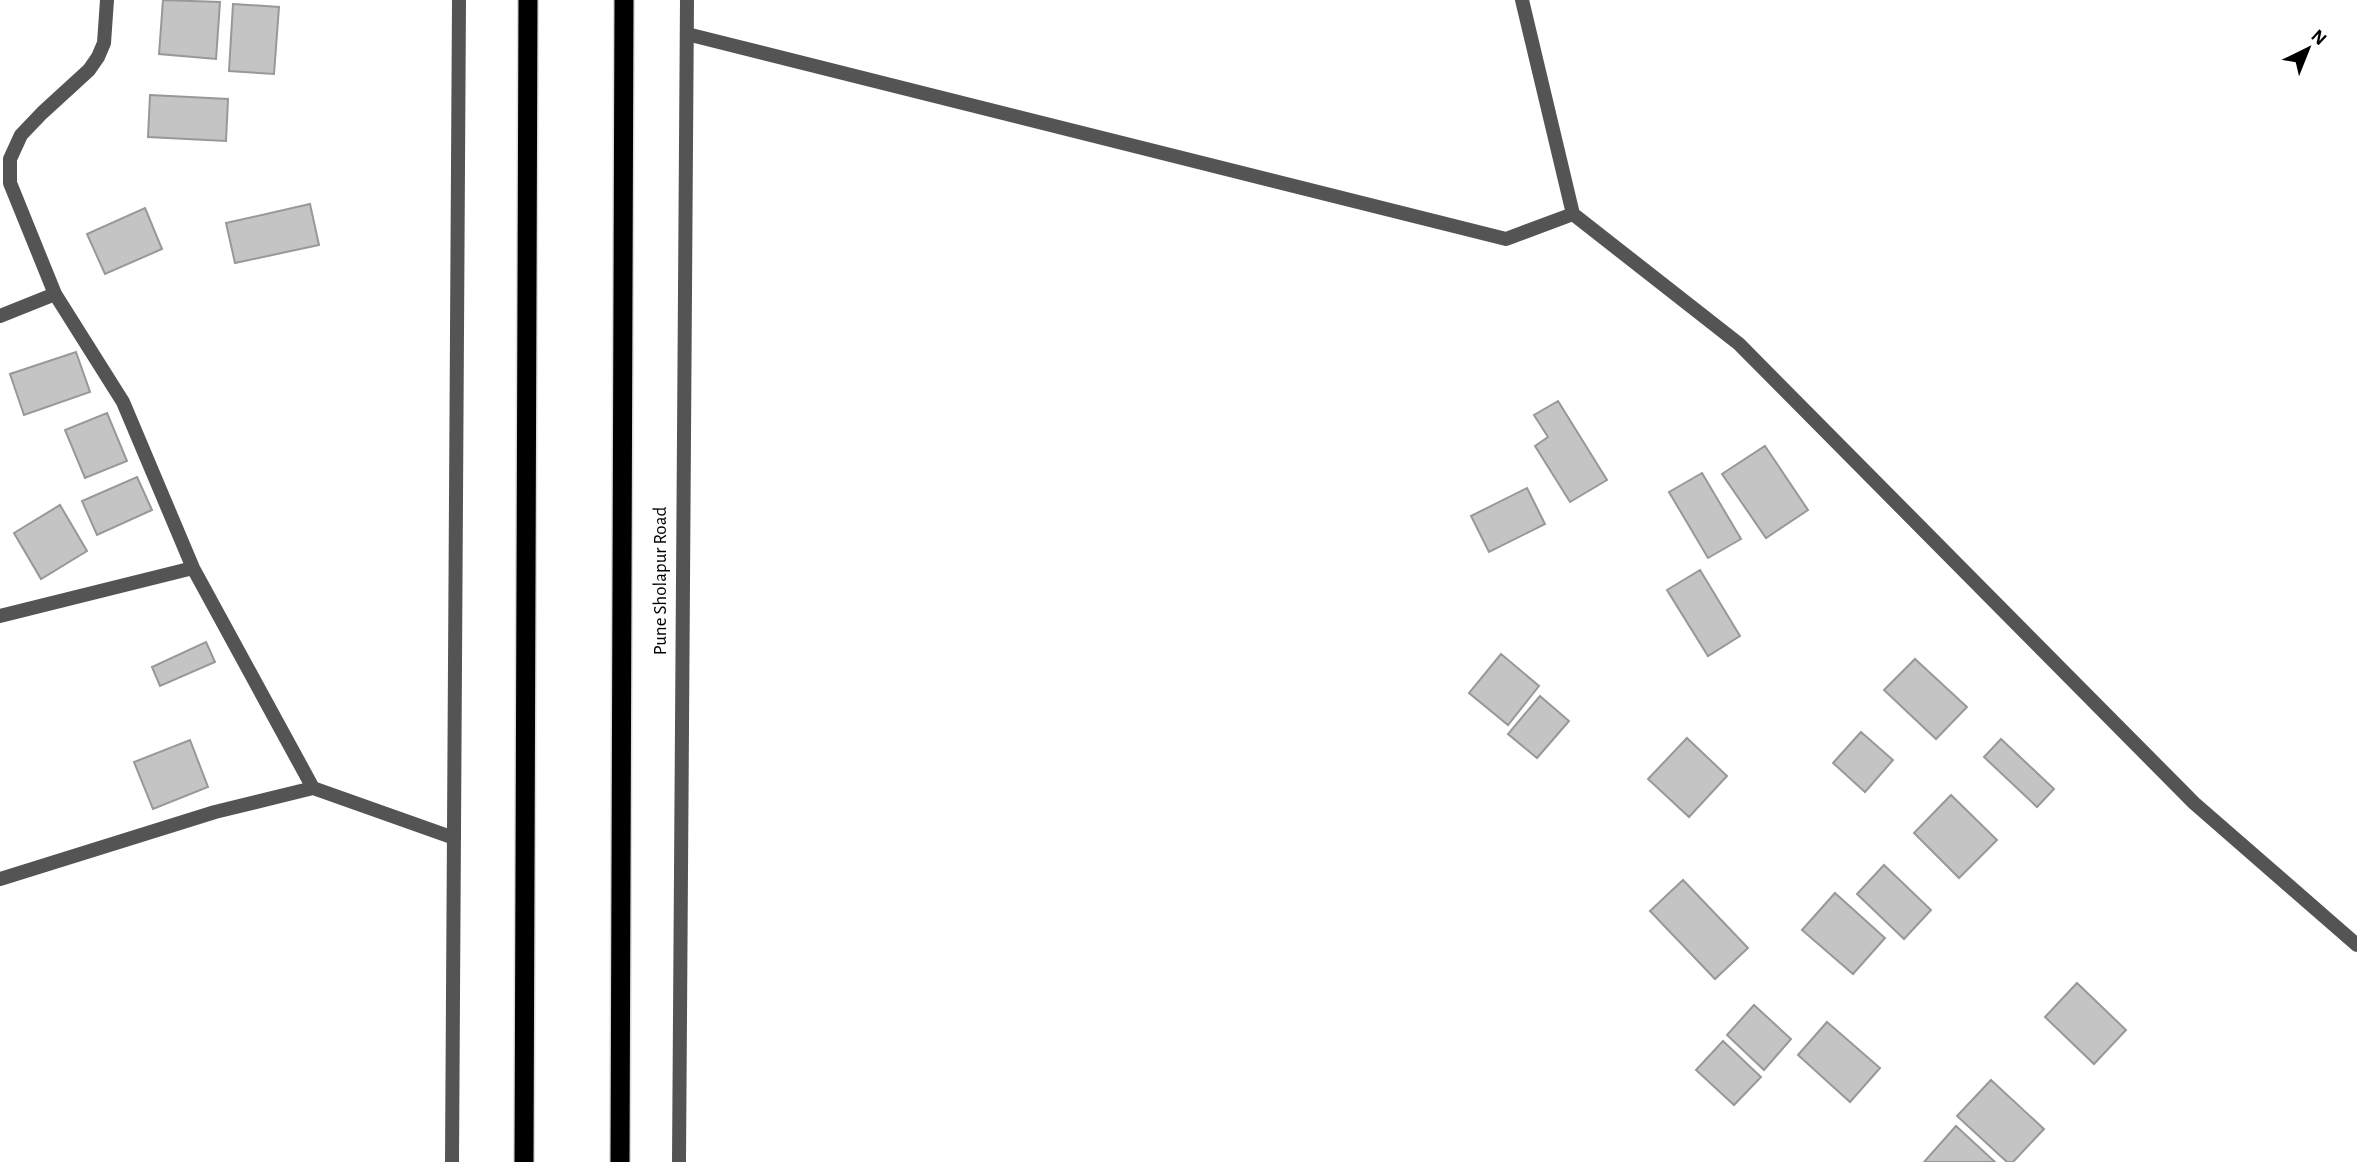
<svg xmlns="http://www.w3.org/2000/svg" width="2357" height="1162" font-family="'Alegreya Sans',sans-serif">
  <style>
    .building { fill: #c4c4c4; stroke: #989898; stroke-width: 2 }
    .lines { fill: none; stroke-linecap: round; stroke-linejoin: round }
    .trunk-casing { stroke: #dbdbdb; stroke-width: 22 }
    .minor { stroke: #545454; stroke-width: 14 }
    .tertiary { stroke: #545454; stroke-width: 14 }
    .trunk { stroke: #000; stroke-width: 19 }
    .labels { text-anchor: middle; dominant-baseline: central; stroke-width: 6; stroke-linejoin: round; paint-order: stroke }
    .street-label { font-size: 19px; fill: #000; stroke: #fff }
  </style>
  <rect width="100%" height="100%" fill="#fff"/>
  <path class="building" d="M163,0L220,2L216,59L159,54Z
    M233,4L279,7L274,74L229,71Z
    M150,95L228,99L226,141L148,137Z
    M310,204L319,245L235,263L226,223Z
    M145,208L162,249L105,274L87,234Z
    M76,352L90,392L24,415L10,374Z
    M1558,401L1607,480L1570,502L1535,446L1548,437L1534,415Z
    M107,413L127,461L85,478L65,430Z
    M1765,446L1808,510L1766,538L1722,474Z
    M1702,473L1741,539L1708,558L1669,492Z
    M137,477L152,510L97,535L82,501Z
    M1527,488L1545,524L1489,552L1471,516Z
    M60,505L87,551L41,579L14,533Z
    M1700,570L1740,636L1708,656L1667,590Z
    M206,642L215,662L160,686L152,667Z
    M1501,654L1539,686L1508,725L1469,693Z
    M1915,659L1967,707L1936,739L1884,690Z
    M1540,696L1569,721L1537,758L1508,734Z
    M1861,732L1893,760L1865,792L1833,763Z
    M1687,738L1727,776L1689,817L1648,779Z
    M2001,739L2054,789L2037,807L1984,757Z
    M190,740L208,787L153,809L134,762Z
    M1951,795L1997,840L1959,878L1914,833Z
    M1884,865L1931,910L1904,939L1857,894Z
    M1683,880L1748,948L1715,979L1650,911Z
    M1835,893L1885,938L1853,974L1802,930Z
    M2077,983L2126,1030L2094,1064L2045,1017Z
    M1754,1005L1791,1039L1764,1070L1727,1035Z
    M1827,1022L1880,1068L1850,1102L1798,1055Z
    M1723,1041L1761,1077L1734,1105L1696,1070Z
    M1991,1080L2044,1129L2013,1162H2007L1957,1116Z
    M1956,1126L1995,1162H1924Z"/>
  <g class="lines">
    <defs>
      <path id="trunk" d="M524,1162L528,0
        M620,1162L624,0"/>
    </defs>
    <use href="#trunk" class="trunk-casing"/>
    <path class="minor" d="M107,0L104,43L98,57L89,70L42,113L21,135L10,159V183L55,294L123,402L193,568L313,788
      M1522,0L1573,214L1739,344L2194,803L2357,945
      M687,34L1506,239L1573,214
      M0,316L55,294
      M0,616L193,568
      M0,879L215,812L313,788L454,838"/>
    <path class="tertiary" d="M452,1162L459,0
      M679,1162L687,0"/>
    <use href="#trunk" class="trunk"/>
  </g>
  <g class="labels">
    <g class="street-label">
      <text transform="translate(660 581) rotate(-90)">Pune Sholapur Road</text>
    </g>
  </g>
  <g transform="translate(2308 49) rotate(43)" stroke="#ffffff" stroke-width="5" paint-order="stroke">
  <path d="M0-5L12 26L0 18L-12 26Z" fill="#000000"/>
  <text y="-10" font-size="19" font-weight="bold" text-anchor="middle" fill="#000000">N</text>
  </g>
</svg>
